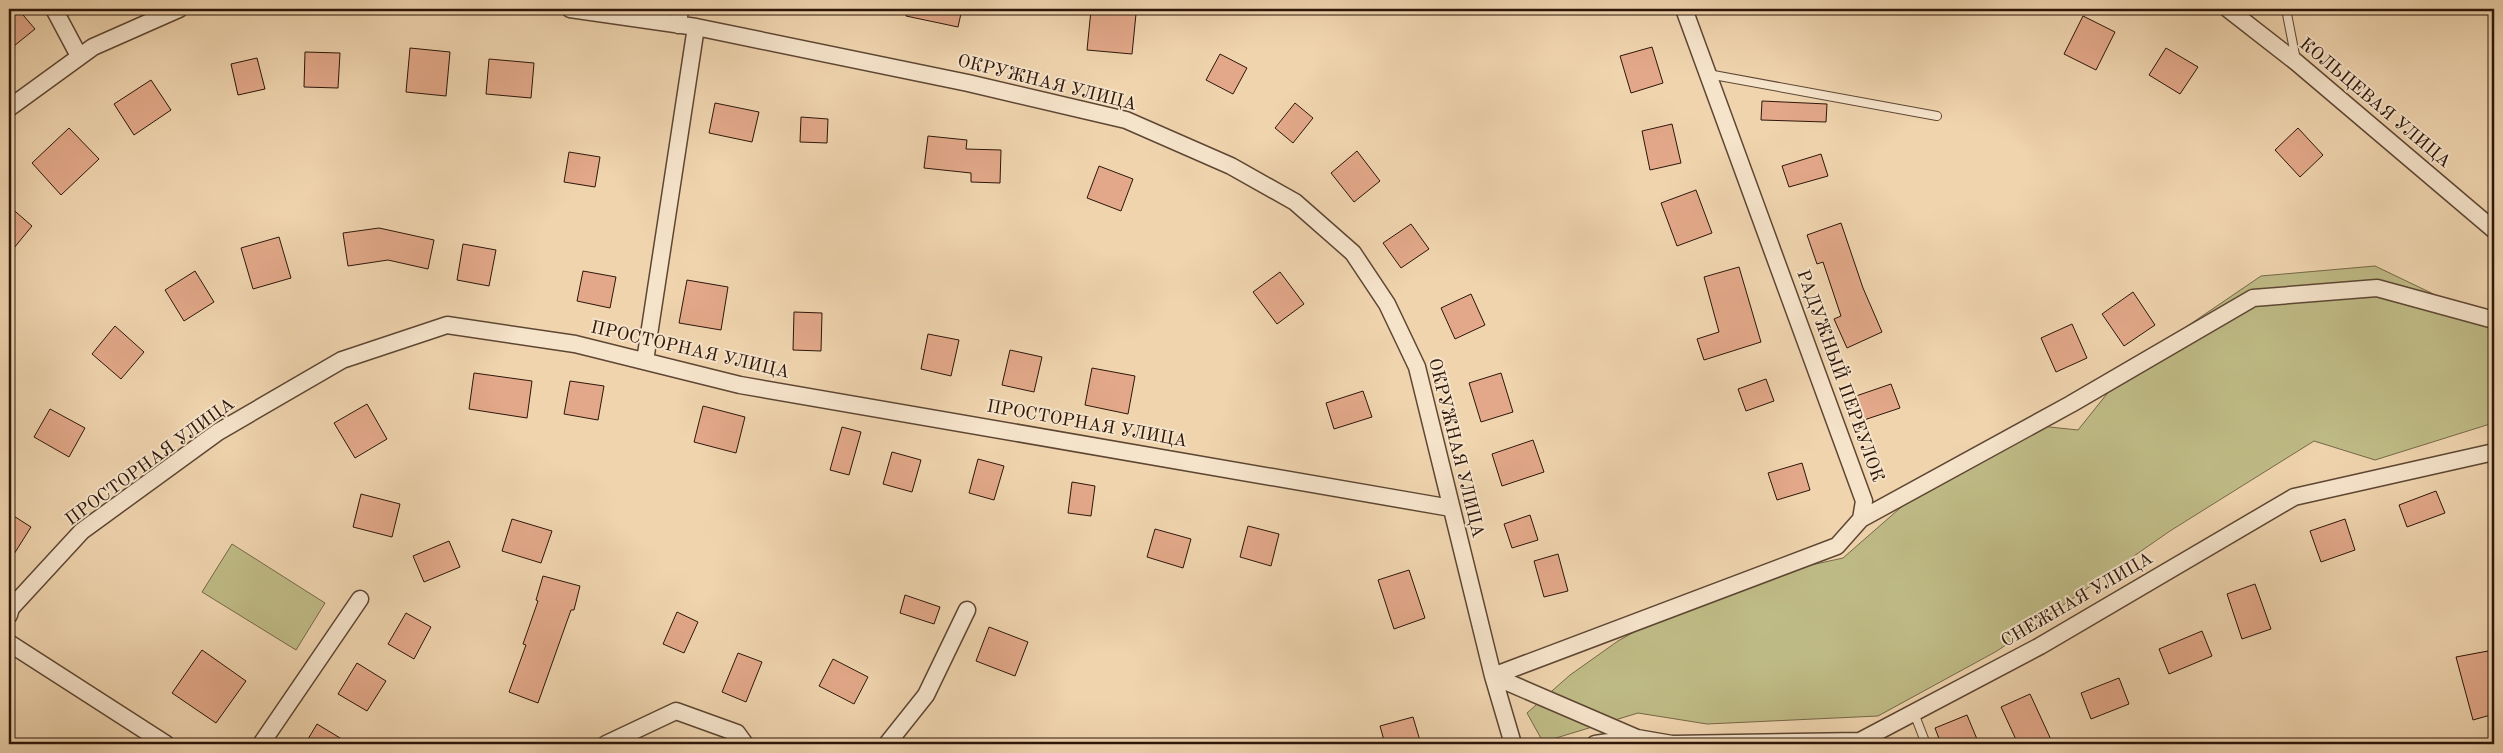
<svg xmlns="http://www.w3.org/2000/svg" width="2503" height="753" font-family="'Old Standard TT',serif">
  <style>
    .green { fill: #bfbb86; stroke: #766848 }
    .building { fill: #e2a889; stroke: #2d160a }
    .lines { fill: none; stroke-linecap: round; stroke-linejoin: round }
    .service-casing { stroke: #5e4633; stroke-width: 10 }
    .minor-casing { stroke: #5e4633; stroke-width: 19 }
    .service { stroke: #f5e3ca; stroke-width: 8 }
    .minor { stroke: #f5e3ca; stroke-width: 16 }
    .labels { text-anchor: middle; dominant-baseline: central; stroke-width: 4; stroke-linejoin: round; paint-order: stroke }
    .street-label { font-size: 18px; fill: #2d160a; stroke: #f5e3ca }
  </style>
  <rect width="100%" height="100%" fill="#efd4ae"/>
  <filter id="stains"><feTurbulence type="fractalNoise" baseFrequency=".004" numOctaves="4"/><feColorMatrix values="0 0 0 0 .2 0 0 0 0 .09 0 0 0 0 .02 0 0 0 .5 -.17"/></filter>
  <radialGradient id="worn" r=".72"><stop offset=".6" stop-color="#630" stop-opacity="0"/><stop offset="1" stop-color="#630" stop-opacity=".3"/></radialGradient>
  <path class="green" d="M2375,266L2494,323V418L2490,424L2375,460L2314,441L2170,531L1997,651L1878,716L1707,724L1638,713L1543,742L1527,713L1570,675L1618,641L1715,586L1843,558L1923,488L2021,424L2078,430L2130,365L2261,276Z
    M232,544L325,603L296,650L202,592Z"/>
  <path class="building" d="M9,9H18L35,29L9,50Z
    M907,9H962L958,27L906,16Z
    M1091,10L1136,14L1132,54L1087,50Z
    M2083,16L2115,32L2096,70L2064,54Z
    M1652,47L1663,83L1631,93L1620,56Z
    M410,48L450,52L446,96L406,92Z
    M2166,48L2198,67L2180,94L2149,75Z
    M305,52L340,53L338,88L304,87Z
    M1220,54L1247,68L1233,94L1206,80Z
    M257,58L265,89L238,95L231,64Z
    M489,59L534,63L531,98L486,94Z
    M151,80L171,110L134,135L114,104Z
    M1762,101L1827,104L1826,122L1761,120Z
    M715,103L759,112L752,142L709,133Z
    M1295,103L1313,118L1293,143L1275,128Z
    M801,117L828,119L827,143L800,142Z
    M1672,124L1681,163L1650,170L1642,131Z
    M69,128L99,159L61,195L32,163Z
    M2298,128L2323,155L2300,177L2275,150Z
    M928,136L967,140L966,149L1001,150L1000,183L971,182V173L924,168Z
    M1357,151L1380,181L1354,202L1331,173Z
    M569,152L600,157L595,187L564,182Z
    M1821,154L1828,176L1789,187L1782,166Z
    M1099,166L1133,179L1121,211L1087,198Z
    M1696,190L1712,233L1677,246L1661,203Z
    M9,206L32,226L9,254Z
    M1841,223L1863,288L1882,332L1847,348L1834,319L1841,316L1823,262L1817,264L1807,235Z
    M1411,224L1429,249L1401,268L1383,243Z
    M379,228L434,240L428,269L388,260L348,266L343,233Z
    M279,237L291,278L253,289L241,248Z
    M463,244L496,250L489,286L457,280Z
    M1739,267L1761,342L1704,360L1697,339L1719,332L1704,277Z
    M195,271L214,302L184,321L165,290Z
    M583,271L616,277L610,308L577,301Z
    M1280,272L1304,304L1277,324L1253,292Z
    M687,280L728,287L721,330L679,323Z
    M2133,292L2155,325L2124,346L2102,314Z
    M1471,294L1485,325L1455,339L1441,308Z
    M794,312L822,313L821,351L793,350Z
    M2072,324L2087,358L2056,372L2041,338Z
    M115,326L144,352L121,379L92,354Z
    M928,334L959,340L951,376L921,369Z
    M1010,350L1042,357L1034,392L1002,385Z
    M1092,368L1135,376L1128,414L1085,405Z
    M474,373L532,381L527,418L469,409Z
    M1501,373L1513,412L1481,422L1469,383Z
    M1766,379L1774,401L1746,411L1738,389Z
    M570,381L604,386L598,420L564,414Z
    M1891,384L1900,408L1864,420L1856,396Z
    M1363,391L1372,417L1334,429L1326,403Z
    M367,404L387,439L355,458L334,423Z
    M703,406L745,417L736,453L694,442Z
    M50,409L85,428L69,457L34,437Z
    M842,427L861,432L849,475L830,470Z
    M1533,440L1544,472L1502,486L1492,454Z
    M892,452L921,460L912,492L883,484Z
    M978,459L1004,466L994,500L969,493Z
    M1802,463L1810,490L1777,500L1768,473Z
    M1072,482L1095,486L1091,516L1068,513Z
    M2436,491L2445,513L2407,527L2399,505Z
    M361,494L400,504L392,537L353,527Z
    M9,513L31,527L9,562Z
    M1530,515L1538,540L1512,548L1504,524Z
    M512,519L552,531L541,563L502,551Z
    M2345,519L2355,550L2321,562L2310,531Z
    M1248,526L1279,534L1271,566L1240,557Z
    M1155,529L1191,539L1183,568L1147,557Z
    M449,541L460,567L424,582L413,556Z
    M1558,554L1568,591L1544,597L1534,561Z
    M1409,570L1425,618L1394,629L1378,580Z
    M543,576L580,586L574,610H571L538,703L509,692L526,645L523,644L538,601L536,600Z
    M2255,584L2271,629L2242,639L2227,594Z
    M905,595L940,607L934,624L900,613Z
    M677,612L698,622L684,653L663,644Z
    M406,613L431,627L414,659L388,644Z
    M989,627L1028,642L1015,676L976,661Z
    M2202,631L2212,656L2169,674L2159,649Z
    M202,650L246,681L216,723L172,693Z
    M2488,651L2494,682V714L2473,720L2456,657Z
    M738,653L762,662L746,702L722,692Z
    M833,659L868,677L854,704L819,686Z
    M357,663L386,681L367,711L338,694Z
    M2119,678L2129,704L2091,719L2081,693Z
    M2030,694L2053,744H2018L2001,707Z
    M1967,715L1979,744H1941L1935,728Z
    M1413,717L1421,744H1385L1380,726Z
    M317,724L350,744H305Z"/>
  <g class="lines">
    <defs>
      <path id="service" d="M2286,9L2296,60
        M1708,74L1937,116
        M1914,713L1926,744"/>
      <path id="minor" d="M54,9L79,56
        M570,9L696,27L968,83L1126,120L1231,166L1295,202L1353,253L1387,304L1417,367L1493,676L1513,744
        M2228,9L2296,62L2494,230
        M678,25L680,9
        M9,108L93,47L179,9
        M645,361L696,27
        M1861,519L2071,404L2253,298L2377,288L2494,320
        M9,615L11,608L82,531L218,432L342,360L447,325L575,344L740,385L1451,508
        M9,643L166,744
        M1493,676L1837,546L1861,519L1864,501L1684,9
        M1493,676L1637,738
        M261,744L360,599
        M606,744L676,711L737,733L745,744
        M887,744L926,695L967,610
        M1595,744L1637,738L1672,744
        M1673,744L1860,741L2040,646L2294,497L2494,452"/>
    </defs>
    <use href="#service" class="service-casing"/>
    <use href="#minor" class="minor-casing"/>
    <use href="#service" class="service"/>
    <use href="#minor" class="minor"/>
  </g>
  <g class="labels">
    <g class="street-label">
      <text transform="translate(1047 83) rotate(14)">ОКРУЖНАЯ УЛИЦА</text>
      <text transform="translate(2375 103) rotate(40)">КОЛЬЦЕВАЯ УЛИЦА</text>
      <text transform="translate(690 350) rotate(13)">ПРОСТОРНАЯ УЛИЦА</text>
      <text transform="translate(1840 376) rotate(70)">РАДУЖНЫЙ ПЕРЕУЛОК</text>
      <text transform="translate(1087 424) rotate(10)">ПРОСТОРНАЯ УЛИЦА</text>
      <text transform="translate(1456 448) rotate(76)">ОКРУЖНАЯ УЛИЦА</text>
      <text transform="translate(150 462) rotate(-36)">ПРОСТОРНАЯ УЛИЦА</text>
      <text transform="translate(2077 600) rotate(-30)">СНЕЖНАЯ УЛИЦА</text>
    </g>
  </g>
  <rect width="2503" height="753" fill="none" stroke="#efd4ae" stroke-width="30"/>
  <rect x="10" y="10" width="2483" height="733" fill="none" stroke="#2d160a" stroke-width="2.5"/>
  <rect x="15" y="15" width="2473" height="723" fill="none" stroke="#2d160a"/>
  <rect width="100%" height="100%" filter="url(#stains)"/>
  <rect width="100%" height="100%" fill="url(#worn)"/>
</svg>
